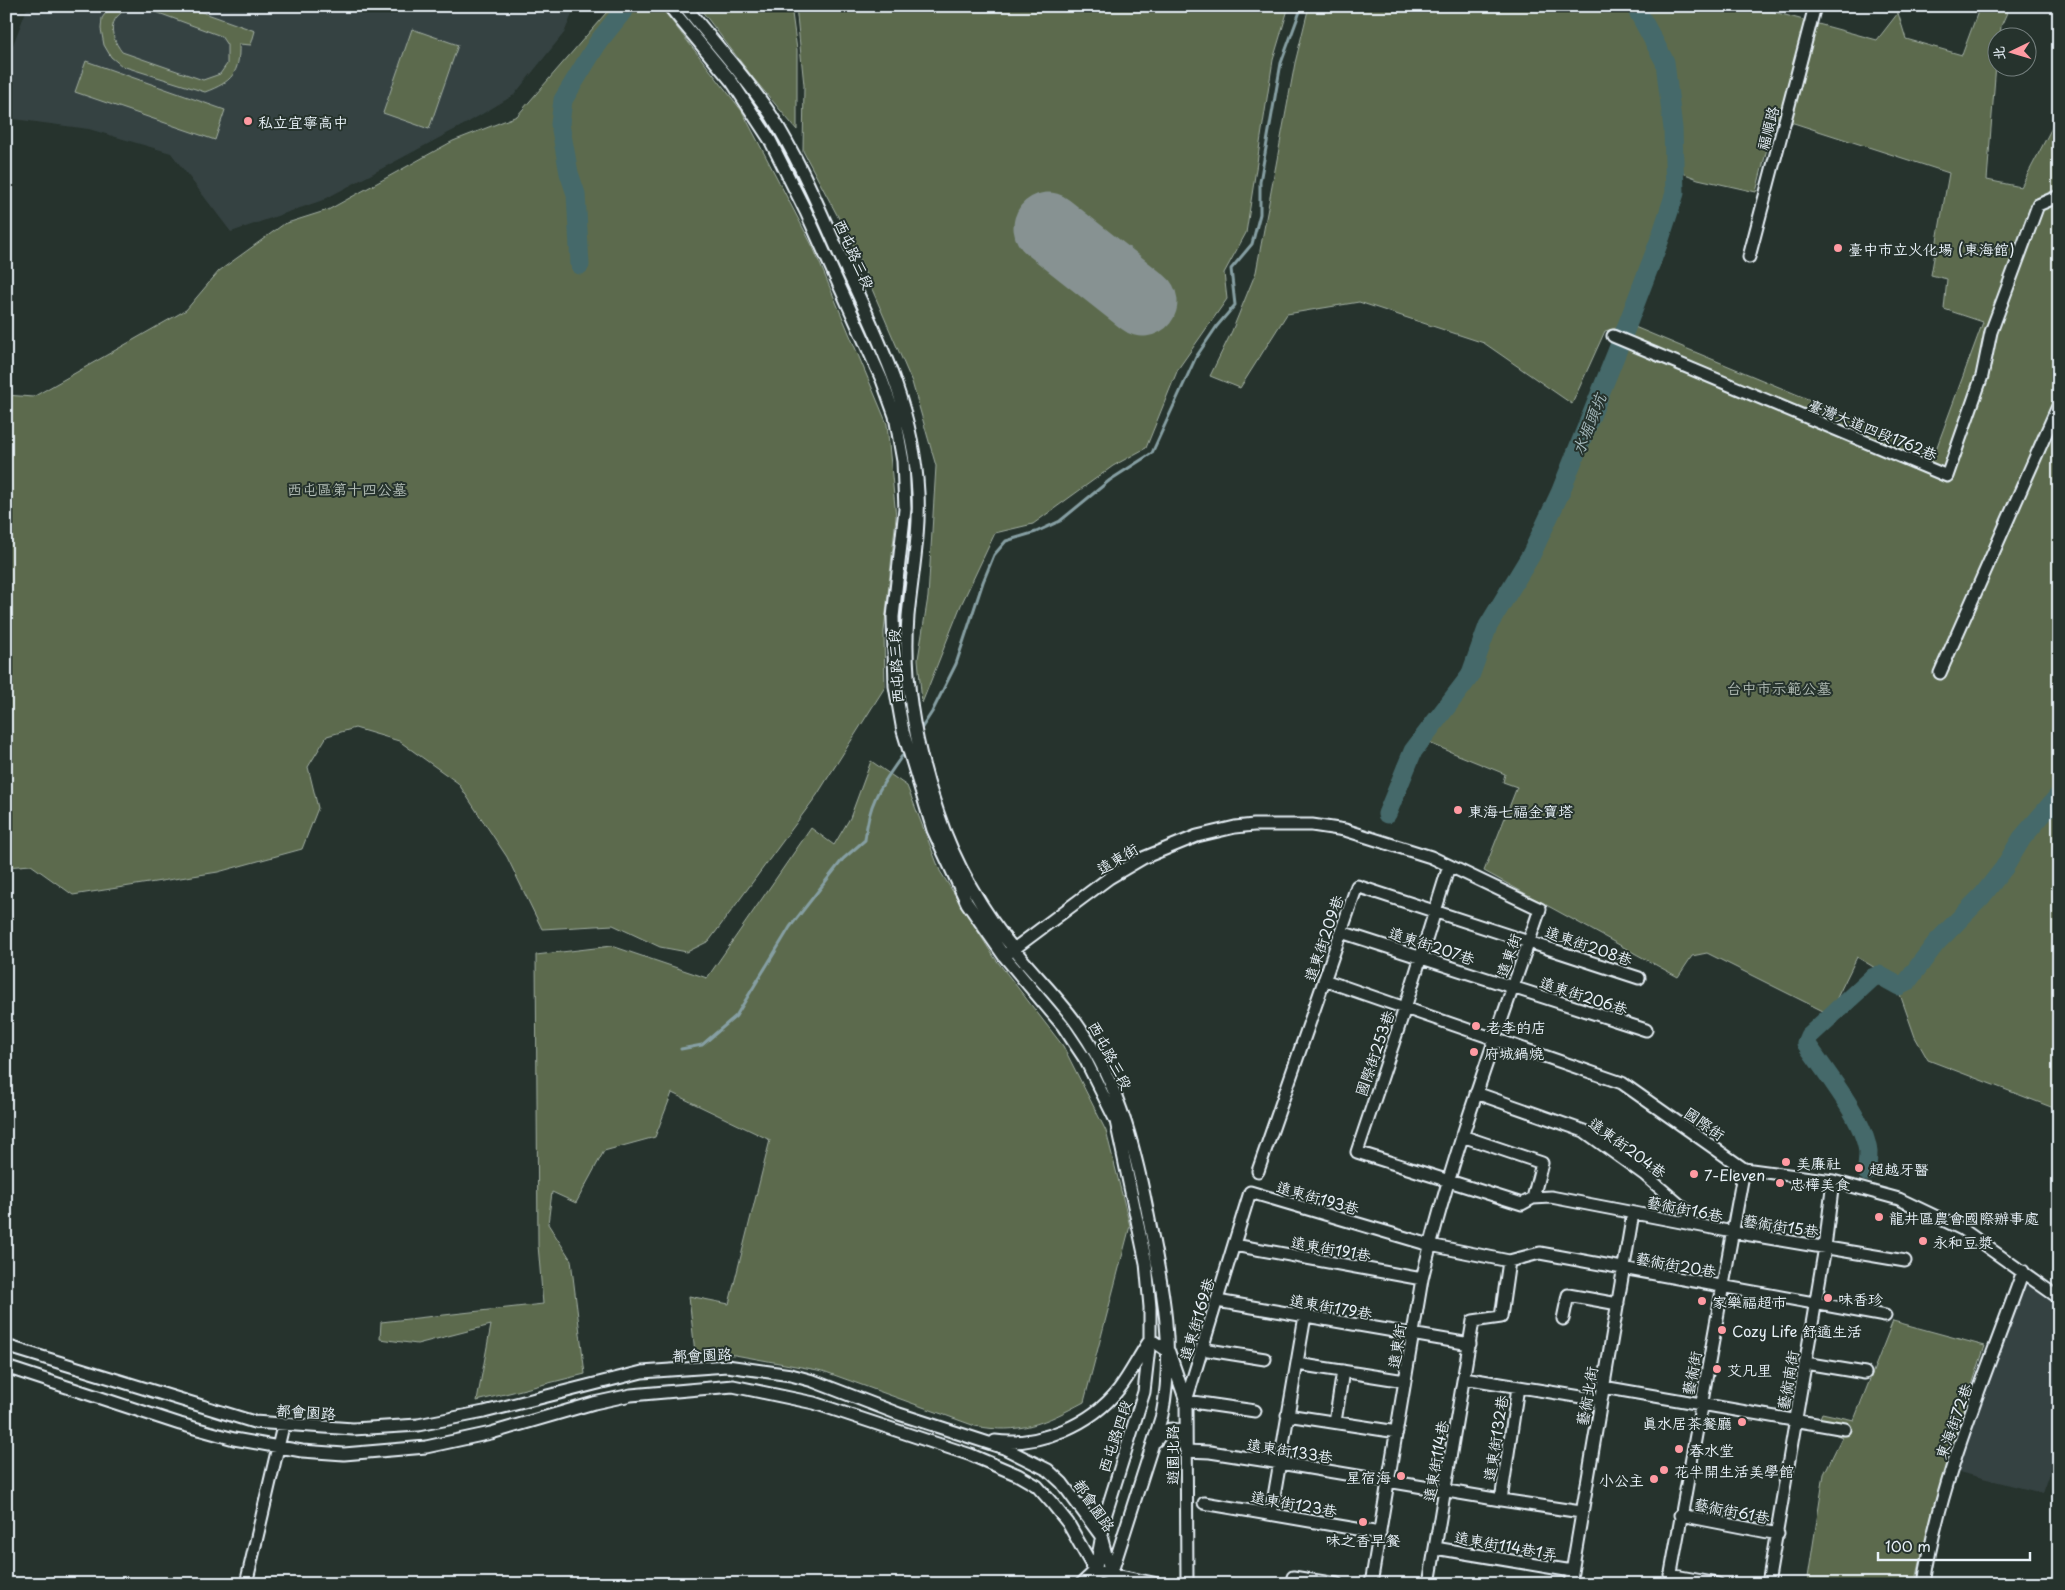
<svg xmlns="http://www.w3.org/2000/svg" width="2065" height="1590" font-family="'Playpen Sans','LXGW WenKai TC',sans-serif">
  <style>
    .built { fill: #364343 }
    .green { fill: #5b6b4e; stroke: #a2aea3; fill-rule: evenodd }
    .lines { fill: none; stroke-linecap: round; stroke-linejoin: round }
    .stream { stroke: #869fa3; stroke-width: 3 }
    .river { stroke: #45696a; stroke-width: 19 }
    .runway { stroke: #879292; stroke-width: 69 }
    .minor-casing { stroke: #e8f1f8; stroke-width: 15 }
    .minor { stroke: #26332d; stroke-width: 11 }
    .poi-dot { fill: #ff9aa2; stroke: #26332d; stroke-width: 2 }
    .labels { text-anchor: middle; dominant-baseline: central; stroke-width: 4; stroke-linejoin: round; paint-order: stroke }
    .poi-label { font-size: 15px; fill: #e8f1f8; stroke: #26332d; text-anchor: start }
    .street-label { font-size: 15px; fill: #e8f1f8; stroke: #26332d }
    .park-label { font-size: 15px; fill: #b0bbb4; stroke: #26332d }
    .water-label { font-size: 16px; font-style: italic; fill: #a7bbbf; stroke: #26332d }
  </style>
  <rect width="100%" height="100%" fill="#26332d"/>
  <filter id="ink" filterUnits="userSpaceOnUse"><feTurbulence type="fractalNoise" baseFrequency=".02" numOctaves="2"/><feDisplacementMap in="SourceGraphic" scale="10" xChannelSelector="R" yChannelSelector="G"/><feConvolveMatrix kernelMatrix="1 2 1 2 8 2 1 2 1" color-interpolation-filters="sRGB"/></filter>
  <g filter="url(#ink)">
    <path class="built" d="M28,6H570L573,12L564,33L514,95L467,123L323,200L231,232L171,153L89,129L6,118V63Z
      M2026,1282L2059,1305V1446L2042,1493L1955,1471Z"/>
    <path class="green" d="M111,6H133C109,16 107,32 122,52L203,80L220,74L227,64V45L221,36L145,8L133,6H185L255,31L251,45L239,44C240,73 232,82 205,92L122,66L111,57L104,45L101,29L102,18Z
      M612,6H660L742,111L813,247L887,424L896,517L884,632L885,687L817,795L709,941L687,952L660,947L613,925L542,929L507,857L458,783L399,741L355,728L327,736L308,767L318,808L302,849L218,872L73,895L31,865L6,867V395L33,397L186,310L219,271L284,224L328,210L453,141L517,116Z
      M698,6H791L797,50V130L754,79Z
      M796,6H1289L1273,60L1246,233L1224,273L1227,299L1178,369L1146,448L1113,466L1033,524L995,533L961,605L922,703L918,659L928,597L936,466L912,382L853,245L803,151L804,85Z
      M1309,6H1752L1877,40L1898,13L1906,39L1962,55L1980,6H2010L2001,26L2000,37L1998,38L1987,180L2021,187L2059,114V1110L1928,1060L1915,1037L1895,980L1857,957L1829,1014L1707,953L1692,956L1678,977L1484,871L1517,787L1503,782L1505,774L1424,741L1473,677L1490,627L1534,556L1562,494L1629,325L1605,331L1572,404L1484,343L1359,302L1287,314L1240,388L1210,376L1232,331L1256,272L1295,63ZM1775,117L1949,173L1931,275L1947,279L1944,309L1983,322L1935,452L1630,325L1660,264L1677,201L1680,172L1698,179L1756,192Z
      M412,29L458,45L429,129L383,113Z
      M86,61L225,110L215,140L75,92Z
      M871,761L907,786L940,871L994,957L1063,1046L1106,1131L1130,1226L1084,1402C1045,1423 1020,1435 975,1426L823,1371L735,1355L695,1353L689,1296L729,1304L770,1140L672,1093L655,1137L604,1151L576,1203L552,1192L548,1224L571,1260L585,1374L477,1401L491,1325L417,1344L380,1339L381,1322L543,1304L538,1245L536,955L612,946L707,978L811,828L834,845L850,818Z
      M1893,1321L1985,1346C1959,1424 1933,1503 1915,1584H1807L1824,1474L1842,1437L1816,1427L1822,1413L1854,1420Z"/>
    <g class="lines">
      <path class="stream" d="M921,729L932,712L956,664L983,582L994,555L1006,541L1036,532L1060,521L1110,480L1152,453L1196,357L1217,326L1235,305L1231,269L1252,244L1260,214V182L1281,63L1302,6
        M681,1049L702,1045L736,1016L790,927L843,859L865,840C869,801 880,787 902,756"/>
      <path class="river" d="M580,265L576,194L569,173L560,124L563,100L599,41L627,6
        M1387,814L1413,751L1470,676L1488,626L1531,555L1560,493L1616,354L1660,239L1675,193L1673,129L1665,62L1635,6
        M1867,1172C1867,1165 1868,1159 1868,1152C1864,1118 1825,1072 1806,1043L1809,1036L1872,978L1879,975L1899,986L1907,982L1936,943L1982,896L2004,868L2022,838L2059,795"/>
      <path class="runway" d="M1048,227L1143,302"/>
      <defs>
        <path id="minor" d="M669,6L732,82L770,140L806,212L882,380L895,416L903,461L905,509L893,617L895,686L903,731L933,830L967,903L1004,956L1063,1026L1085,1059L1116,1121L1146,1263L1150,1307V1339L1144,1392L1106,1513L1093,1584
          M685,6C713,42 746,77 771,115C799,159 818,206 839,253C875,332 914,405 918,493C920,535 912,575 908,616C903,683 916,750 938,813C954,862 983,913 1017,953C1038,979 1063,1002 1081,1030C1121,1088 1137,1156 1150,1225C1163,1288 1175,1351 1162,1415L1108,1584
          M1749,257L1815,6
          M1613,336L1947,476L1982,376L1991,332L2038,205L2059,196
          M1940,673L2059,404
          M1449,866L1405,1008L1357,1152L1522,1204L1533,1198L1551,1197L1733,1232L1905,1261
          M1341,932L1646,1030
          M1007,954L1109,878L1143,858L1197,836L1235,827L1254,825H1312L1345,830L1431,857L1540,909C1498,1032 1452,1153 1422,1279L1371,1584
          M1324,980L1622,1083L1744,1169L1833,1181L1899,1199L1962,1229L2059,1298
          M1476,1093L1584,1131L1645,1175L1689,1213V1224
          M1462,1136L1542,1163L1533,1198
          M1258,1171L1357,886L1639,978
          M1234,1245L1422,1279
          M1217,1301L1470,1344
          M1563,1319L1568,1295L1618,1304
          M1150,1339L1169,1352L1186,1401L1187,1584
          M6,1346L254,1422L353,1429L418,1425L484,1412L642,1372L727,1366L791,1375L813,1381L899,1414L1004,1448L1048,1470L1062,1483L1101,1536L1111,1574L1117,1584
          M1202,1349L1265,1359
          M1805,1363L1865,1373
          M1297,1364L1405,1381
          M6,1367L180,1424L234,1439L302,1451L344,1454L426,1447L491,1433L594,1403L631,1395L733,1386L814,1403L971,1455L1018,1475L1037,1486L1052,1503L1068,1523L1095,1571L1158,1584
          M1464,1378L1600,1400
          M1603,1387L1845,1429
          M1255,1411L1186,1401L1250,1192L1430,1245L1509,1261L1540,1253L1885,1316
          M1287,1415L1397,1432
          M1335,1422L1343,1371
          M995,1441C1039,1447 1092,1424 1119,1389C1130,1375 1138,1358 1148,1343
          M1156,1441C1163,1431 1168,1426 1180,1431L1186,1451L1210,1452L1280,1463L1501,1500L1518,1387
          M1501,1500L1581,1512
          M1204,1503L1380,1533
          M1271,1514L1305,1316
          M1680,1515L1778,1534
          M1435,1548L1572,1571
          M1670,1575L1718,1584
          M1293,1577L1337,1584
          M246,1584L283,1426
          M1081,1584L1095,1571
          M1429,1584L1473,1321L1501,1317L1509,1261
          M1570,1584L1633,1213
          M1669,1584L1744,1169
          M1768,1584L1825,1247L1833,1181
          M1924,1584C1939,1481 1988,1370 2023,1271"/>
      </defs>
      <use href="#minor" class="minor-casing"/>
      <use href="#minor" class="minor"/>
    </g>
  </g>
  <g class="poi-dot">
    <circle cx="248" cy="121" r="5"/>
    <circle cx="1838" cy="248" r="5"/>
    <circle cx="1458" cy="810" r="5"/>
    <circle cx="1476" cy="1026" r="5"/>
    <circle cx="1474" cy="1052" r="5"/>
    <circle cx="1786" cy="1162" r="5"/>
    <circle cx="1859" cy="1168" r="5"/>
    <circle cx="1694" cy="1174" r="5"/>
    <circle cx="1780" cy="1183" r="5"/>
    <circle cx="1879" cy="1217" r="5"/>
    <circle cx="1923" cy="1241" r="5"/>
    <circle cx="1828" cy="1298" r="5"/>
    <circle cx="1702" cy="1301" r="5"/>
    <circle cx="1722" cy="1330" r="5"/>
    <circle cx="1717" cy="1369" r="5"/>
    <circle cx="1742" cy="1422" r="5"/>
    <circle cx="1679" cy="1449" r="5"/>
    <circle cx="1664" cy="1470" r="5"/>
    <circle cx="1401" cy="1476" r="5"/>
    <circle cx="1654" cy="1479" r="5"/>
    <circle cx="1363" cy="1522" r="5"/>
  </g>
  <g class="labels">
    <g class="poi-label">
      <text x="258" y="121">私立宜寧高中</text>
      <text x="1848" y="248">臺中市立火化場 (東海館)</text>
      <text x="1468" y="810">東海七福金寶塔</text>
      <text x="1486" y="1026">老李的店</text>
      <text x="1484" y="1052">府城鍋燒</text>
      <text x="1796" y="1162">美廉社</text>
      <text x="1869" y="1168">超越牙醫</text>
      <text x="1704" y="1174">7-Eleven</text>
      <text x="1790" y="1183">忠樺美食</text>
      <text x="1889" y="1217">龍井區農會國際辦事處</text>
      <text x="1933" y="1241">永和豆漿</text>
      <text x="1838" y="1298">味香珍</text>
      <text x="1712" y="1301">家樂福超市</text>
      <text x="1732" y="1330">Cozy Life 舒適生活</text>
      <text x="1727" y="1369">艾凡里</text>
      <text x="1732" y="1422" text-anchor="end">真水居茶餐廳</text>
      <text x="1689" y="1449">春水堂</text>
      <text x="1674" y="1470">花半開生活美學館</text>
      <text x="1391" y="1476" text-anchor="end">星宿海</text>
      <text x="1644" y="1479" text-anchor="end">小公主</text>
      <text x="1363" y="1539" text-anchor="middle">味之香早餐</text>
    </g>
    <g class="street-label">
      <text transform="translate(1767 128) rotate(-75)">福順路</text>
      <text transform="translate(855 254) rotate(66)">西屯路三段</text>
      <text transform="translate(1873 429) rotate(22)">臺灣大道四段1762巷</text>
      <text transform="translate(895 666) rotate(-93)">西屯路三段</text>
      <text transform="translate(1117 858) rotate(-31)">遠東街</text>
      <text transform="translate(1323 938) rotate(-71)">遠東街209巷</text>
      <text transform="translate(1432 945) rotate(18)">遠東街207巷</text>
      <text transform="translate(1589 945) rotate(19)">遠東街208巷</text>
      <text transform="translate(1508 955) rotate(-71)">遠東街</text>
      <text transform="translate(1584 995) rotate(18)">遠東街206巷</text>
      <text transform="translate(1374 1053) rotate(-71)">國際街253巷</text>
      <text transform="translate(1111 1055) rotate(62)">西屯路三段</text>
      <text transform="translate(1705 1123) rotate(35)">國際街</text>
      <text transform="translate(1628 1147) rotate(36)">遠東街204巷</text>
      <text transform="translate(1318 1197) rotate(16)">遠東街193巷</text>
      <text transform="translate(1685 1208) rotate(11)">藝術街16巷</text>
      <text transform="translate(1781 1225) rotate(9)">藝術街15巷</text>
      <text transform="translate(1331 1248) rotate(10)">遠東街191巷</text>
      <text transform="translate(1676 1264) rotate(10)">藝術街20巷</text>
      <text transform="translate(1331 1306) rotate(10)">遠東街179巷</text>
      <text transform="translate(1196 1319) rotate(-73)">遠東街169巷</text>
      <text transform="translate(1396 1346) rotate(-81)">遠東街</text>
      <text transform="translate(702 1354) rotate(-2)">都會園路</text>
      <text transform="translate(1691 1373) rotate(-79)">藝術街</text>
      <text transform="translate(1787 1380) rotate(-80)">藝術南街</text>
      <text transform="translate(1586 1396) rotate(-80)">藝術北街</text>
      <text transform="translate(306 1411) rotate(4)">都會園路</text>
      <text transform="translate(1953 1421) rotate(-70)">東海街72巷</text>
      <text transform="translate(1114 1436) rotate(-72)">西屯路四段</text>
      <text transform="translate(1495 1438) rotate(-81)">遠東街132巷</text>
      <text transform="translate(1290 1450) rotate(9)">遠東街133巷</text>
      <text transform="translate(1171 1455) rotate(-90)">遊園北路</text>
      <text transform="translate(1435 1461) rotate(-80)">遠東街114巷</text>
      <text transform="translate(1294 1503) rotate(10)">遠東街123巷</text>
      <text transform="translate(1095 1505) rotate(56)">都會園路</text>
      <text transform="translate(1732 1510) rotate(11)">藝術街61巷</text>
      <text transform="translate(1506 1545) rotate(10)">遠東街114巷1弄</text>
    </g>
    <g class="park-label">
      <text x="347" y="488">西屯區第十四公墓</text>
      <text x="1779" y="687">台中市示範公墓</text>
    </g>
    <g class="water-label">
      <text transform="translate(1588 424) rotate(-68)">水堀頭坑</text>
    </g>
  </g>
  <rect width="2065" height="1590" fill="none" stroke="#26332d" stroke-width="25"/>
  <rect x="12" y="12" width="2040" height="1565" fill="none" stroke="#e8f1f8" stroke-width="2" filter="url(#ink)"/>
  <g transform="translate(2012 52) rotate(265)"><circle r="24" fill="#26332d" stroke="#747f7e"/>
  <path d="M0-4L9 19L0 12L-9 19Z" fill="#ff9aa2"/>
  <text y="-8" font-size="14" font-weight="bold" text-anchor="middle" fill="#e8f1f8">北</text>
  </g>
  <path d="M1878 1552v8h152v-8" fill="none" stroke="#e8f1f8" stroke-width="2.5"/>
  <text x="1885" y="1552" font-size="15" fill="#e8f1f8" stroke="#26332d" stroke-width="4" paint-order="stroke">100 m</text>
</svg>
